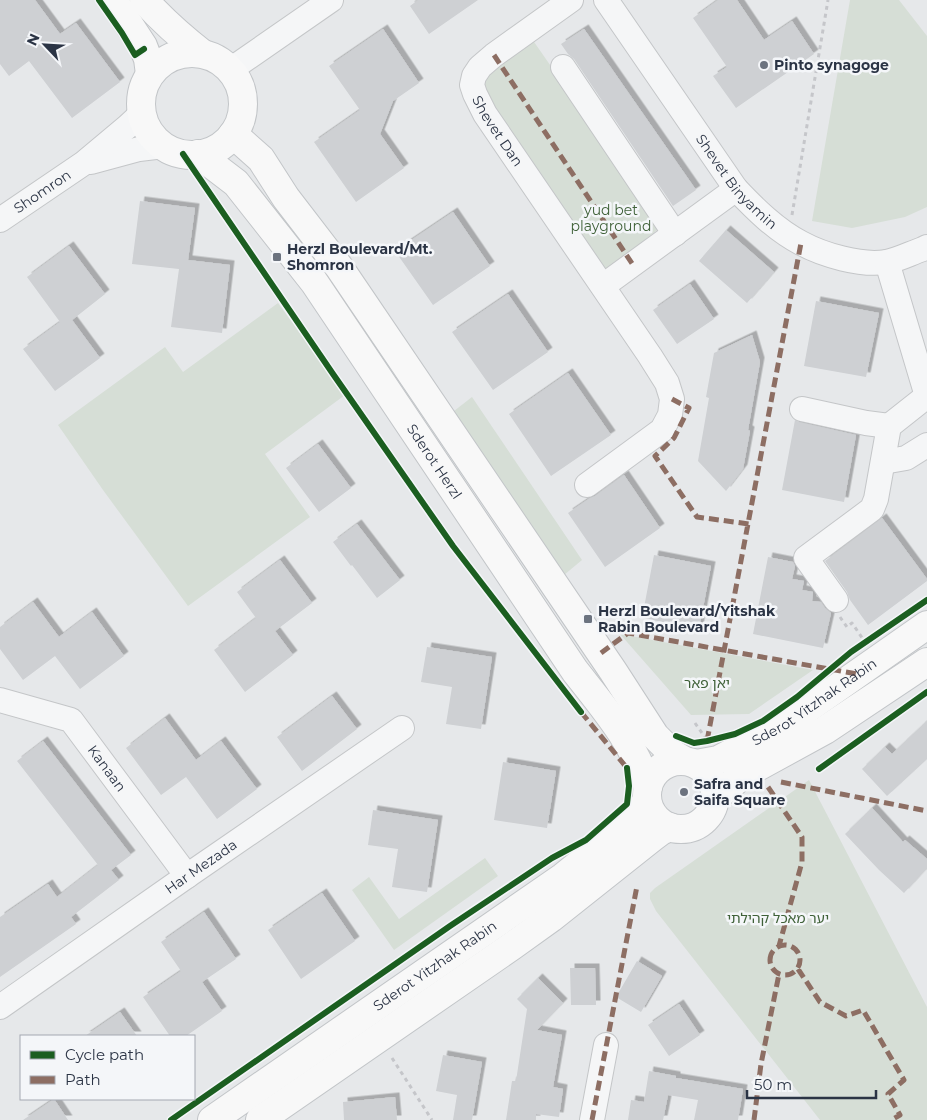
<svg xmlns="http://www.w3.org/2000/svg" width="927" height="1120" font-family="Montserrat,'Noto Sans Hebrew',sans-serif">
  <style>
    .green { fill: #d6ded6 }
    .building { fill: #ced0d3; filter: url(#shadow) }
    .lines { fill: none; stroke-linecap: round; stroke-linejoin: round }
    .minor-casing { stroke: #c4c6c8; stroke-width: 26 }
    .major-casing { stroke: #c2c5c8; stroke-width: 30 }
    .path { stroke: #c5c6ca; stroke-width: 3; stroke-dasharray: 4 4; stroke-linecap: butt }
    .minor { stroke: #f5f6f7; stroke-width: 24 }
    .major { stroke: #f8f8f8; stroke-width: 28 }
    .quiet { stroke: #8d6e63; stroke-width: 5; stroke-dasharray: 10 5; stroke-linecap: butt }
    .cycleway-casing { stroke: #f4f6f9; stroke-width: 9 }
    .cycleway { stroke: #1b5e20; stroke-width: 6 }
    .poi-dot { fill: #6c737f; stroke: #f4f6f9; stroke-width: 2 }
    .labels { text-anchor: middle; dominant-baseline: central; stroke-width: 5; stroke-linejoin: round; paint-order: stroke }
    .poi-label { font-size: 14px; font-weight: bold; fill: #2b3445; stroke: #f4f6f9; text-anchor: start }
    .street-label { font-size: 14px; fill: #2b3445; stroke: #f4f6f9 }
    .park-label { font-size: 14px; fill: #3f6138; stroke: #f4f6f9 }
  </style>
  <defs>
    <filter id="shadow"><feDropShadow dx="4.5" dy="-4.5" stdDeviation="0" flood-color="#0004"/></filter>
  </defs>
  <rect width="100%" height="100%" fill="#e6e8ea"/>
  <path class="green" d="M850,0H899L927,36V207L905,217L852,228L812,221Z
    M532,39L662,226L603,274L478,85Z
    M278,303L345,395L265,454L310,517L188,606L103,490L58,425L165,347L183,372Z
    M472,397L582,560L558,580L445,418Z
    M620,634L813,670L749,714L691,715Z
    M809,780L927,1007V1120H820L656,911L650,899V893L655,888Z
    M485,858L498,876L394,950L352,890L369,877L399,919Z"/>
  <path class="building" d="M0,0H35L60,34L76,23L120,82L72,118L29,61L9,76L0,64Z
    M418,0H478L429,34L410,6Z
    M718,0H737L764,40L792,21L814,54L736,108L713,76L727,67L693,18Z
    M383,29L419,83L393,101L380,134L404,168L356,202L314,142L360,110L329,66Z
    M584,29L696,190L673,206L574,59L568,54L561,44Z
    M140,201L195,208L188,260L230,265L222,333L171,327L179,269L132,264Z
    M453,212L490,266L433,305L395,251Z
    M726,230L774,272L747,303L699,261Z
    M69,246L105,294L72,320L100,358L55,391L23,349L60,322L27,277Z
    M690,284L714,319L677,344L653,310Z
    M508,294L548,352L493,390L452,332Z
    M816,301L879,313L866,377L804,366Z
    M752,335L760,362L748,430L750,431L743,469L726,491L698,461L709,398L706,397L714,353Z
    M568,373L611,435L551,476L509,414Z
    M795,420L799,422L856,435L844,502L782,490Z
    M318,444L351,488L319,512L286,468Z
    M624,475L660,528L605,567L568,513L590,498L595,496Z
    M882,518L927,579V581L868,625L850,600L847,592L825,561Z
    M357,524L400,580L377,598L352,565L351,566L333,542Z
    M654,555L711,566L699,629L642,618Z
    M768,557L793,562L795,566L792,579L804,581L802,590L813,592L812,601L821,602L825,608L831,613L823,648L753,634Z
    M280,560L312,603L275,631L293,655L245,692L214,650L256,618L237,592Z
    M33,602L59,637L92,612L124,656L80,689L55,656L23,680L0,649V627Z
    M427,647L492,657L481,729L446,724L452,687L421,682Z
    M332,696L357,729L302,771L277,737Z
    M165,718L196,760L221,741L257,789L217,819L186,777L161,795L126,748Z
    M927,721V759L887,796L862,769L885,747L892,754Z
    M43,741L131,855L111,870L119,880L71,917L76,924L0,977V917L48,884L57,897L98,865L17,761Z
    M503,762L556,771L547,828L494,820Z
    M872,808L903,842L905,840L927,859V868L904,893L879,870L845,834Z
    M373,810L438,820L427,892L392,887L398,849L368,845Z
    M322,893L355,941L301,979L268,930Z
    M204,912L236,959L202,982L222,1011L186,1036H170L143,997L181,971L161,942Z
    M637,961L662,976L641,1012L616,997Z
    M570,968H595L596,1005H571Z
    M538,978L563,1003L537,1030L562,1035L553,1087L563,1089L559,1117L536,1114V1120H506L512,1081H516L527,1009L517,999Z
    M679,1004L700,1035L669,1056L648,1025Z
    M120,1012L137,1036H85Z
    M443,1055L482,1062L472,1120H453L457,1095L436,1091Z
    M649,1071L676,1076V1078L743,1089L738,1120H694L698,1100L668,1095L663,1120H628L631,1100L644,1102Z
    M395,1097L397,1120H344L343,1102Z
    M54,1099L68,1120H23Z"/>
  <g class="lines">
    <defs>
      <g id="minor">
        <path id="s1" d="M571,0L494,55L480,67L474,76L472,85L475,94L485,114L650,356L667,383L672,399L670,415L662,430L587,485"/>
        <path id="s2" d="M606,0L736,189C755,209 776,230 801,243C823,255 861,266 886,262C898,260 911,253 923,249L927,247"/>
        <path d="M563,67L675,234"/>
        <path d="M230,70L331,0"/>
        <path d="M91,162L139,149L164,146"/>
        <path id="s3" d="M0,220L84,163L127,127L142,113"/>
        <path d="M887,262L927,396"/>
        <path d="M603,286L736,189"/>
        <path d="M802,409L866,423L889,426"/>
        <path d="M883,462L906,458L927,445"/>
        <path d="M836,600L806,558L872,509L876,499L889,426L927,396"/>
        <path id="s4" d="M0,700L71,720L187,876"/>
        <path id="s5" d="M0,1007L187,876L402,728"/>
        <path d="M592,1120L606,1045"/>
      </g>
      <g id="major">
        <path d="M113,0L143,46L148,59L150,74"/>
        <path d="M144,0C163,21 181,37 203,54"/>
        <circle cx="192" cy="104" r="51"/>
        <path d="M233,134L261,159L286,198L339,267L613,671L655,736L673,754L685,761"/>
        <path id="s6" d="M198,154L236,183L314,282L575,671C604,708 633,741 648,787"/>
        <circle cx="681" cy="795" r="34"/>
        <path id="s7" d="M696,764L718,760L784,725L927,625"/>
        <path d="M715,798L741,776L825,730L927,662"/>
        <path id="s8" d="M212,1120L563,877L623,829L637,816L647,800"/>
        <path d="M260,1120L512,946L551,918L653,837L661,831L670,827"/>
      </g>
    </defs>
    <use href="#minor" class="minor-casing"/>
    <use href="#major" class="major-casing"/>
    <path class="path" d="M792,215L828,0
      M840,617L847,627L852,623L865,642
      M695,723L707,740
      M392,1058L432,1120"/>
    <use href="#minor" class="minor"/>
    <use href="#major" class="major"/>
    <path class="quiet" d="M494,55L633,265
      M672,399L689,408L674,438L655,456L697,517L749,524
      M601,653L628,633L857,674
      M581,712L627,768L628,773
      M707,741L801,243
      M781,782L927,811
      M768,787L802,837V862L779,946
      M770 960a15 15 0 1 1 30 0a15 15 0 1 1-30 0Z
      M798,969L820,1002L846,1016L863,1010L904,1080L888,1094L900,1115L893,1119L894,1120
      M592,1120L637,886
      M754,1120L761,1064L779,974"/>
    <defs>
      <path id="cycleway" d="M99,0L122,33L135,55L144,49
        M183,154L333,374L453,546L581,712
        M676,736L694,743L707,741L735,734L763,721L797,697L851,652L927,600
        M819,769L927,692
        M171,1120L450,926L552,858L586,840L627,804L629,786L627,768"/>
    </defs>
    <use href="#cycleway" class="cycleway-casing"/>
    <use href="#cycleway" class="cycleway"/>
  </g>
  <g class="poi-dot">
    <circle cx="764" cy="65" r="5"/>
    <rect x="272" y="252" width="10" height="10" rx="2.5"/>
    <rect x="583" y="614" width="10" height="10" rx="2.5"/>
    <circle cx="684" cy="792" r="5"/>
  </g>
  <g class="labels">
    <g class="poi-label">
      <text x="774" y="65">Pinto synagoge</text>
      <text x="287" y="249">Herzl Boulevard/Mt.<tspan x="287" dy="16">Shomron</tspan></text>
      <text x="598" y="611">Herzl Boulevard/Yitshak<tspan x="598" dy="16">Rabin Boulevard</tspan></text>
      <text x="694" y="784">Safra and<tspan x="694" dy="16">Saifa Square</tspan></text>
    </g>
    <g class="street-label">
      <text stroke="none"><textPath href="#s1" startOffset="186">Shevet Dan</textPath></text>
      <text stroke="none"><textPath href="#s2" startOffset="224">Shevet Binyamin</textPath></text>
      <text stroke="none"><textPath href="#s3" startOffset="51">Shomron</textPath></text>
      <text stroke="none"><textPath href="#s6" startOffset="390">Sderot Herzl</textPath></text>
      <text stroke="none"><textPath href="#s7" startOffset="135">Sderot Yitzhak Rabin</textPath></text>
      <text stroke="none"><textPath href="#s4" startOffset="134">Kanaan</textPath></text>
      <text stroke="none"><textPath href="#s5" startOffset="245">Har Mezada</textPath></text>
      <text stroke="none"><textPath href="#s8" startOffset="271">Sderot Yitzhak Rabin</textPath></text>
    </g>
    <g class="park-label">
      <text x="611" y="210">yud bet<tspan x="611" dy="16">playground</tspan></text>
      <text x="707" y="683">יאן פאר</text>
      <text x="778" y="918">יער מאכל קהילתי</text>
    </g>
  </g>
  <rect x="20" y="1035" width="175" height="65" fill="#f4f6f9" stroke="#a4a8b1"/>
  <rect x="30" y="1051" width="25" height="8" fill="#1b5e20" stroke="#a4a8b1"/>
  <text x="65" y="1060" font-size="15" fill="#2b3445">Cycle path</text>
  <rect x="30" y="1076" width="25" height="8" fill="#8d6e63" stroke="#a4a8b1"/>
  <text x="65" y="1085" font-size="15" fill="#2b3445">Path</text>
  <g transform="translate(45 45) rotate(295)" stroke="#f4f6f9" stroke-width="4" paint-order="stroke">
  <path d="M0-4L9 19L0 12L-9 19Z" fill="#2b3445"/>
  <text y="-8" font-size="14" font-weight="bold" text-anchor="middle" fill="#2b3445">N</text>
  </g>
  <path d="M747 1090v8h129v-8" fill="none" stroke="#2b3445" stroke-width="2.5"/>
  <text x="754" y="1090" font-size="15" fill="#2b3445" stroke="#f4f6f9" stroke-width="4" paint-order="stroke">50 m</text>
</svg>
